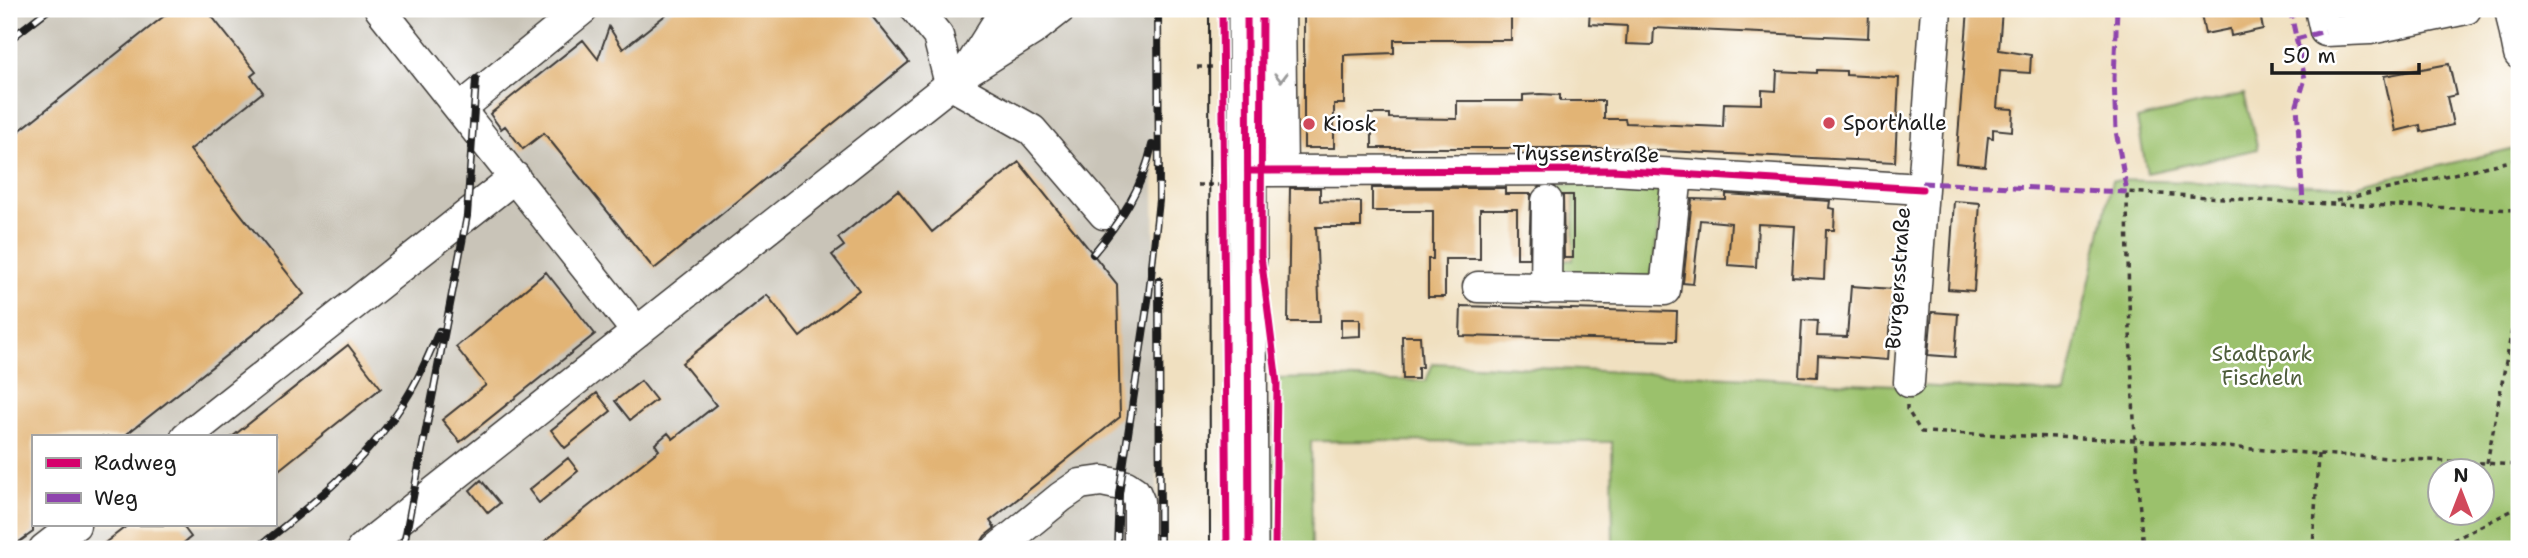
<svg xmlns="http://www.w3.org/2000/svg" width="2528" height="558" font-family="'Shantell Sans',sans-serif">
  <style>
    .industrial { fill: #c9c4b8; fill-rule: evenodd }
    .green { fill: #9bc16c; stroke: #5c6e44; stroke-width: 2; fill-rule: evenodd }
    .building { fill: #e2b475 }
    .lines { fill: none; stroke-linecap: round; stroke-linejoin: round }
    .minor-casing { stroke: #3c3935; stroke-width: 33 }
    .major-casing { stroke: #3c3935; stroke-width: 40 }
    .path { stroke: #3c3935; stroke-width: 3.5; stroke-dasharray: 5 5; stroke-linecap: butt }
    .minor { stroke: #fff; stroke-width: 30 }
    .major { stroke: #fff; stroke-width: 37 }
    .tram { stroke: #1c1c1c; stroke-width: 2 }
    .rail-casing { stroke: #1c1c1c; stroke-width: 8 }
    .rail { stroke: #fff; stroke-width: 5; stroke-dasharray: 16; stroke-linecap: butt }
    .quiet { stroke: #8e44ad; stroke-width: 5; stroke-dasharray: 10 5; stroke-linecap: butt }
    .cycleway-casing { stroke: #fff; stroke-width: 11 }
    .cycleway { stroke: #d6006c; stroke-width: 7 }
    .oneway { stroke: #999 }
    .poi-dot { fill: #d1495b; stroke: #fff; stroke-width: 2.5 }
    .labels { text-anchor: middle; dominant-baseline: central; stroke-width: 5; stroke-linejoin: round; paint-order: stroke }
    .poi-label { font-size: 21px; fill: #1c1c1c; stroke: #fff; text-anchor: start }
    .street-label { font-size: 21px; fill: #1c1c1c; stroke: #fff }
    .park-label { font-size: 21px; fill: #4f5e3c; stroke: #fff }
  </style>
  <rect width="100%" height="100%" fill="#fff"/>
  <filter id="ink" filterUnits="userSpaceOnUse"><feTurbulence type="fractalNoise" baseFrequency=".0143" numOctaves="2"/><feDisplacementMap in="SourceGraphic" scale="14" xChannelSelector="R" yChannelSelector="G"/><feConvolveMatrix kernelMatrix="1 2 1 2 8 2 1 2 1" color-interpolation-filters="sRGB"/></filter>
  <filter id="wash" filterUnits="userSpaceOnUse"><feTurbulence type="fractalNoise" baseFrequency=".00686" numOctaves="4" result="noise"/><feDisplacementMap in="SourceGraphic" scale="28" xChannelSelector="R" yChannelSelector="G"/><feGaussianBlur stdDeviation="1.57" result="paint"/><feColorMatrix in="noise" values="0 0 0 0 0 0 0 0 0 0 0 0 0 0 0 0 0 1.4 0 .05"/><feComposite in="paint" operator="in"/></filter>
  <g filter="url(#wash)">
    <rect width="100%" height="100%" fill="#f0e0c0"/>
    <path class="industrial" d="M9,9H1152L1158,549H9ZM33,437H275V525H33Z"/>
    <path class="green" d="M2244,94L2258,149L2147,173L2137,119Z
      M2519,147V549H1613L1612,442L1311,441L1312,549H1272L1274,379L1322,378L1426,381L1433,363L2065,393L2112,180L2355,186ZM2440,470H2482V512H2440Z
      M1558,184L1664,188L1651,279L1557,280L1556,260H1573L1574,196H1558Z"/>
    <g id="blocks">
      <path class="building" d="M173,9H206L256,72L251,76L263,92L190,150L304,294L123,437H33V532L9,549V139Z
        M673,9H866L909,62L654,269L544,133L523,149L505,126L501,129L490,114L583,40L598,59L609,27L623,49Z
        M1304,9H1511V40H1394V53L1344,55V104H1334V148H1304Z
        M1590,9H1733L1798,12V9H1813L1869,12L1868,38L1654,28L1653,45L1626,44L1627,26L1589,24Z
        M1968,9H2002L1999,50L2031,55L2030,73L2000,71L1997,108L2013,109L2012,131L1993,129V138L1988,137L1985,166L1956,163Z
        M2200,9H2259L2263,29L2231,36L2230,29L2205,34Z
        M2449,64L2456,95L2447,97L2453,125L2421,132L2420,125L2396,131L2384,76Z
        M1817,70L1846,71V75L1899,78L1895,162L1645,150V148H1372V134L1369,132V114H1389V118L1457,119V101H1523V95L1540,94L1560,95V101H1604V119H1625L1626,123L1723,127L1724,103L1762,104V90L1776,91L1777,71L1817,73Z
        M1019,162L1117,284L1120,417L990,521L995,528L985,536L977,549H535L659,450L655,444L668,433L673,439L716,405L682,363L767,295L800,337L859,290L832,255L844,246L838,238L898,190L932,232Z
        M1290,188H1320V201L1361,202V227H1316L1320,322H1288Z
        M1372,188H1505V194H1531L1529,258H1517V209H1480V259H1445V297H1428V259H1433V211H1372Z
        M1726,194L1830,201L1829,208L1835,209L1834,230H1826L1824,279L1792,277L1795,226L1758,224L1756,267L1728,265L1731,223L1700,220L1693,284L1683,283L1692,199L1726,200Z
        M1563,195H1573V258H1564Z
        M1954,201L1980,203L1974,291L1948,289Z
        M546,272L595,334L460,442L442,420L486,385L456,347Z
        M1851,286L1893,289L1888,360L1818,355L1817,377L1799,376L1802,320L1818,321L1817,336L1847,337Z
        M1461,306L1677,312L1676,341L1460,336Z
        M1932,312L1958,314L1955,357L1928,355Z
        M1341,319H1360V336L1341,337Z
        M1402,336H1420L1422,367H1418V379H1403Z
        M348,345L381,388L275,473V437H232Z
        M641,381L656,400L630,420L615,401Z
        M597,393L611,411L565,448L551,430Z
        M568,458L578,471L539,503L529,490Z
        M481,480L500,503L488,513L470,490Z
        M128,525H182L191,537L176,549H97Z"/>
    </g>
  </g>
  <g filter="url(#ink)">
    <use href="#blocks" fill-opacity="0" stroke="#3c3935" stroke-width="2"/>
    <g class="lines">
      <defs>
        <path id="minor" d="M380,9L637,332
          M916,9L938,36L950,84L1032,130L1104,214
          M1280,9L1282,171
          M2320,9L2325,31L2370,29L2466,9
          M2510,9L2519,54
          M970,66L997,23L1014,9
          M460,109L583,9
          M1248,171L1613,170L1922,189
          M1478,287L1665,290L1677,174
          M1546,289L1547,201
          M1909,382L1936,9
          M186,437L515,177
          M44,549L75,525
          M362,549L966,72L1033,30L1060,9
          M997,549L1061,497L1080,484L1102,481L1126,486L1135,492L1139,501V549"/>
        <path id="major" d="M1247,9L1249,549"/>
      </defs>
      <use href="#minor" class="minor-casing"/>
      <use href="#major" class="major-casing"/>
      <path class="path" d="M1197,67H1212
        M1197,185H1220
        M2336,201L2519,159
        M1907,405V409L1921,432L2134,440L2318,454L2519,465
        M2487,463L2519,292
        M2143,549C2133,430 2128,311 2127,192L2303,203L2519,210
        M2313,549L2318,454
        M2435,549L2519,507"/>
      <use href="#minor" class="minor"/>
      <use href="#major" class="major"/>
      <path class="tram" d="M1209,9L1210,549"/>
      <defs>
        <path id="rail" d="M9,10L11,9
          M9,40L49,9
          M1093,254C1120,222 1143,187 1152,145
          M1159,280L1160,549
          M256,549C313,504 371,458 409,394C421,374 430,352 439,331
          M403,549L467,216L476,79
          M1117,549L1119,494L1149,294L1159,200L1158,9"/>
      </defs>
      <use href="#rail" class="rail-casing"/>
      <use href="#rail" class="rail"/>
      <path class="quiet" d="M2290,9L2305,79L2297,105L2303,203
        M2514,30L2519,29
        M2296,39L2325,31
        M1922,183L2127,192L2116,131L2114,78L2117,9"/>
      <defs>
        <path id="cycleway" d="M1222,9L1227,549
          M1247,9L1249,549
          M1262,9L1261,256L1277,383L1275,549
          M1248,171L1613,170L1922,189"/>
      </defs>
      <use href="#cycleway" class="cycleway-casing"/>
      <use href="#cycleway" class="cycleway"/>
    </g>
    <defs><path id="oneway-chevron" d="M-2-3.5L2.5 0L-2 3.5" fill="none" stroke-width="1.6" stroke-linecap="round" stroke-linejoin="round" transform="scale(1.75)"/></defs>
    <use class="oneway" href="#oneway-chevron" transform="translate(1281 77) rotate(89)"/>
  </g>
  <g class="poi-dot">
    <circle cx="1829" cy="123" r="7"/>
    <circle cx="1309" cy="124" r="7"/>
  </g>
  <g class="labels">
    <g class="poi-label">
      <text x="1843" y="123">Sporthalle</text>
      <text x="1323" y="124">Kiosk</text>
    </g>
    <g class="street-label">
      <text transform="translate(1586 154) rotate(1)">Thyssenstraße</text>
      <text transform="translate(1898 278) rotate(-86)">Burgersstraße</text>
    </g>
    <g class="park-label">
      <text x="2262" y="354">Stadtpark<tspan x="2262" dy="24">Fischeln</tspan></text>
    </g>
  </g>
  <rect width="2528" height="558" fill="none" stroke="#fff" stroke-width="35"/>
  <rect x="32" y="435" width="245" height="91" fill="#ffffff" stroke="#a4a4a4" stroke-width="2"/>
  <rect x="46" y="458" width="35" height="10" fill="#d6006c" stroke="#a4a4a4" stroke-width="2"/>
  <text x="94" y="470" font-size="21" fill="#1c1c1c">Radweg</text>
  <rect x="46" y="493" width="35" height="10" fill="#8e44ad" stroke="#a4a4a4" stroke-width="2"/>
  <text x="94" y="505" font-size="21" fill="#1c1c1c">Weg</text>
  <g transform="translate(2461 492)"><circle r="33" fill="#ffffff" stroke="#a4a4a4" stroke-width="2"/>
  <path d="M0-5L12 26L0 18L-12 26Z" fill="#d1495b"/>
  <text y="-10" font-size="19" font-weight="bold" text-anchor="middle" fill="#1c1c1c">N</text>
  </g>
  <path d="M2272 63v10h147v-10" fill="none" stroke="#1c1c1c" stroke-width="3.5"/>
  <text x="2283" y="63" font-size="21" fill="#1c1c1c" stroke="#ffffff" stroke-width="5" paint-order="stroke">50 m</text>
</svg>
